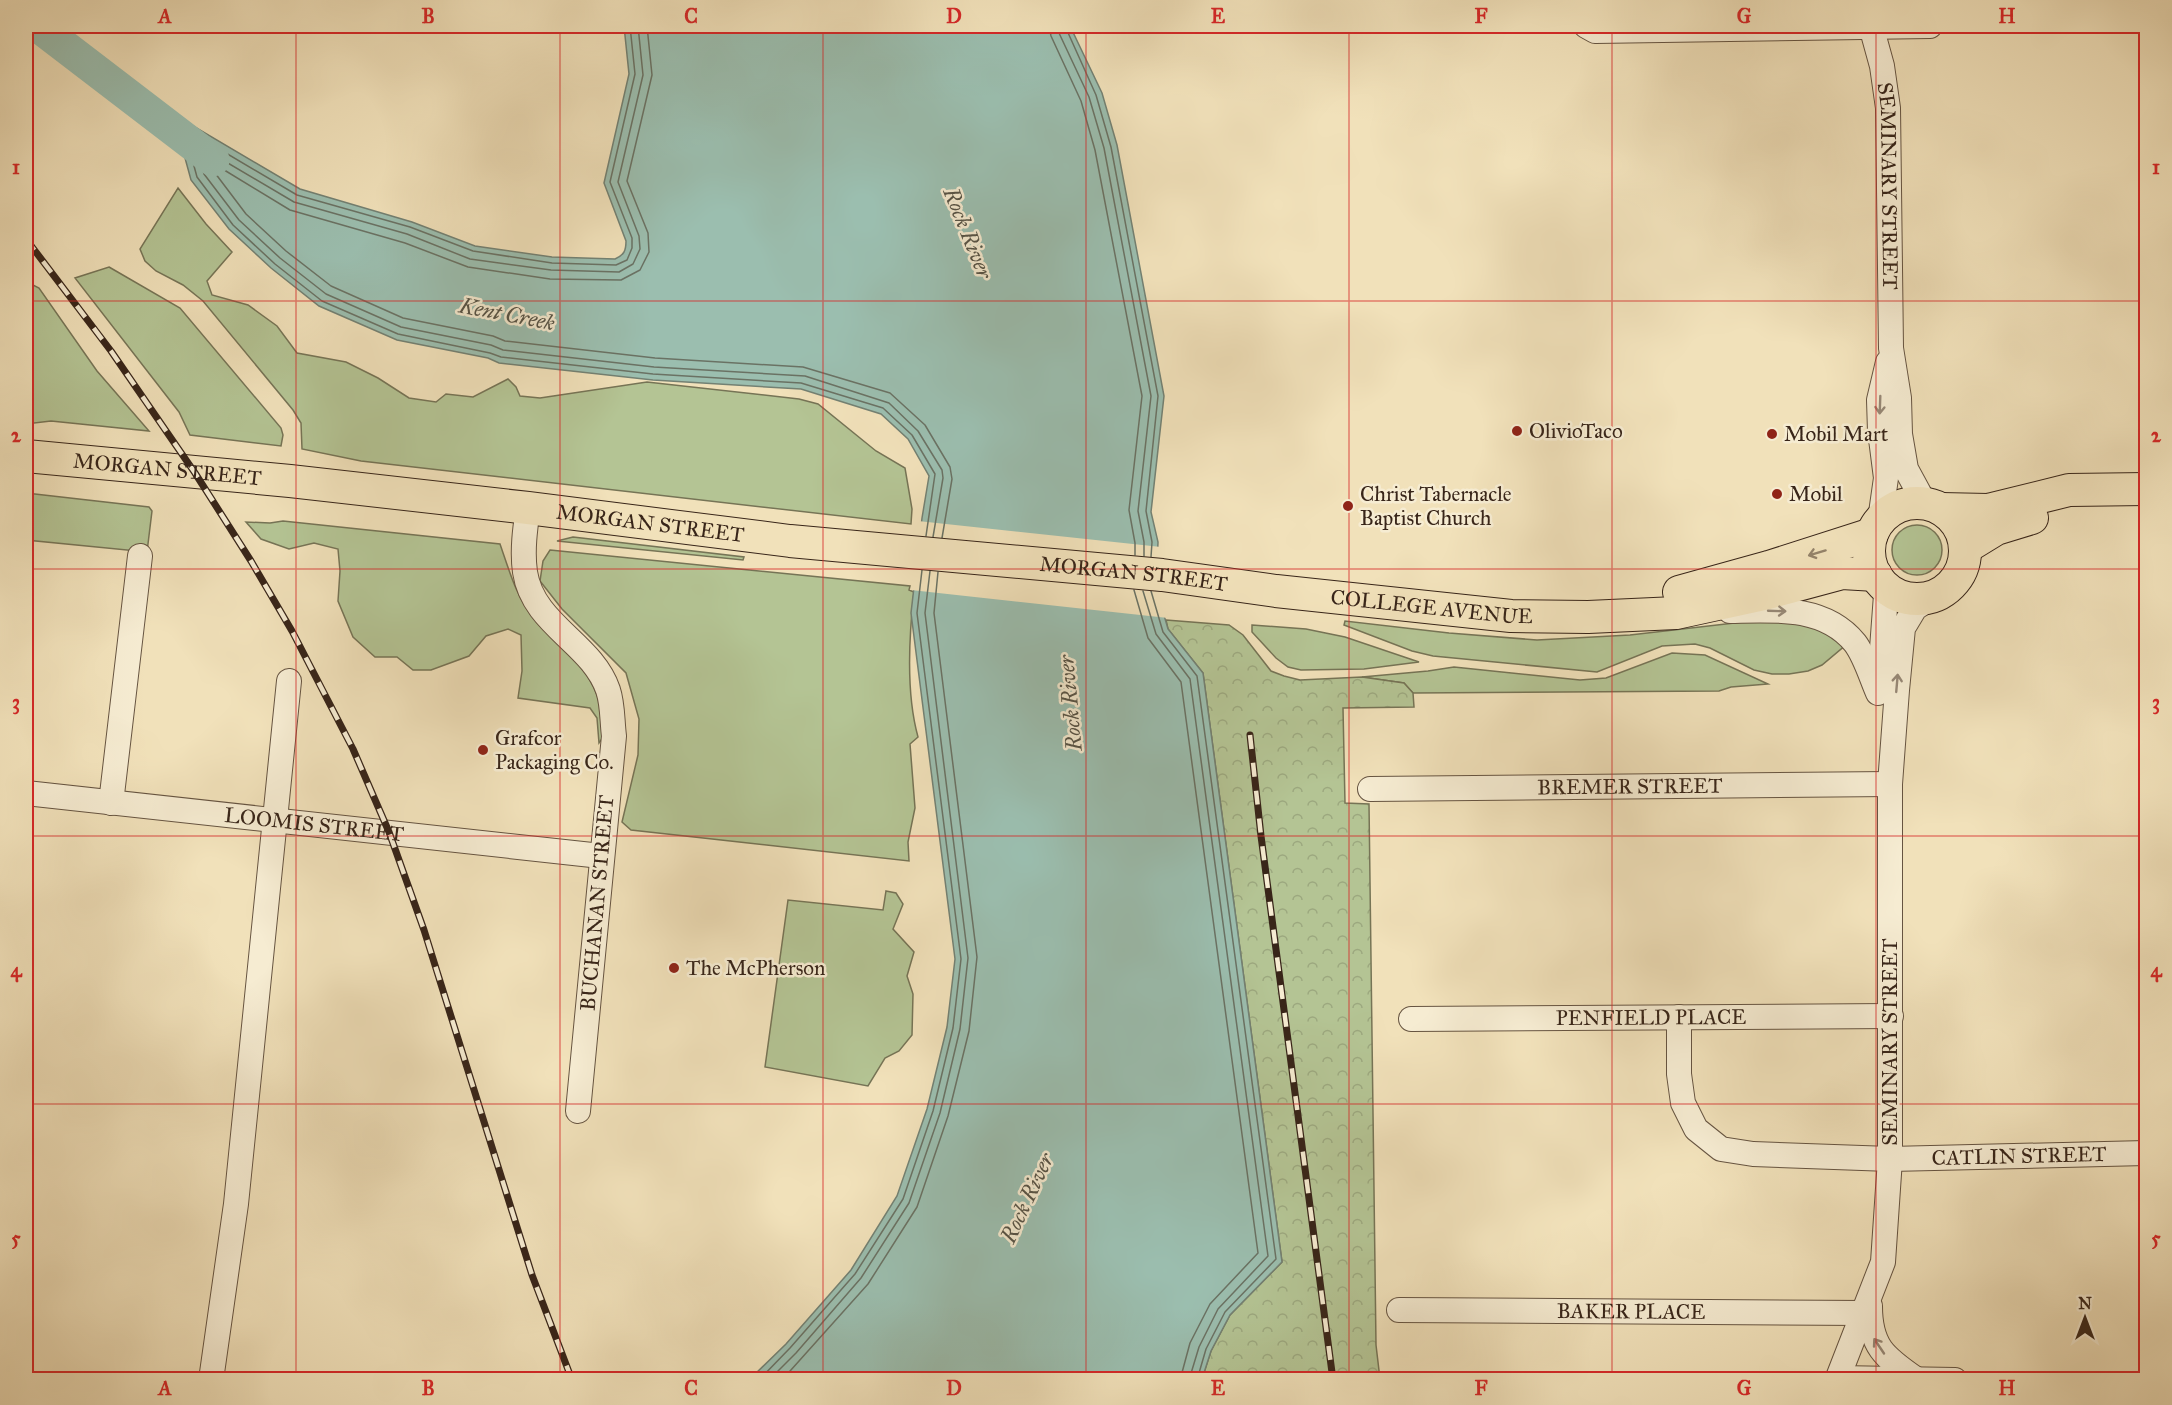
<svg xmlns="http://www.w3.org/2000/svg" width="2172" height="1405" font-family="'IM FELL Great Primer',serif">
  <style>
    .green { fill: #b4c494; stroke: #767456; stroke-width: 1.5 }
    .forest { fill: url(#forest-crowns); stroke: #767456; stroke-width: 1.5 }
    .water { fill: #9bbeaf; stroke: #738173; stroke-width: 1.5 }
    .pier { fill: #f1e1ba }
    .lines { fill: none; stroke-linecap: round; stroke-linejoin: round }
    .shore { stroke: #6a7264; stroke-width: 1.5 }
    .river { stroke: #9bbeaf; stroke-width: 33 }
    .minor-casing { stroke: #665441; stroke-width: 26 }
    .major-casing { stroke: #382519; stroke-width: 34 }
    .minor { stroke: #f6ecd2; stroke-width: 24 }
    .major { stroke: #f1e1ba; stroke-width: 32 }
    .rail-casing { stroke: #382519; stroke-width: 7 }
    .rail { stroke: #f6ecd2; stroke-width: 4.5; stroke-dasharray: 14; stroke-linecap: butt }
    .oneway { stroke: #978876 }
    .oneway2 { stroke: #94836a }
    .grid { fill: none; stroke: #d62828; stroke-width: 1.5; stroke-opacity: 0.55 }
    .poi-dot { fill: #8f2418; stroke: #f6ecd2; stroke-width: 2 }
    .labels { text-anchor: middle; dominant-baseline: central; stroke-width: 5; stroke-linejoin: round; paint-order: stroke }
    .street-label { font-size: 21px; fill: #382519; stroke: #f6ecd2 }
    .poi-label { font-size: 21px; fill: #382519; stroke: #f6ecd2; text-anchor: start }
    .water-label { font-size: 22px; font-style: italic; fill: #565346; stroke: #f6ecd2 }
    .neatline { fill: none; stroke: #d62828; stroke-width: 2 }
    .grid-label { font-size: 20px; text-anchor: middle; font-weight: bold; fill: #d62828 }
  </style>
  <defs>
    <pattern id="forest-crowns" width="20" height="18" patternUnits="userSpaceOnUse" patternTransform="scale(1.5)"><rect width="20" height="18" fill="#b4c494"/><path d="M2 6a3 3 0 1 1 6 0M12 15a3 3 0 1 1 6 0" fill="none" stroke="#9ca87f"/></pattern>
  </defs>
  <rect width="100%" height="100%" fill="#f1e1ba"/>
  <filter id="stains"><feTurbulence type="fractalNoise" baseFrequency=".00333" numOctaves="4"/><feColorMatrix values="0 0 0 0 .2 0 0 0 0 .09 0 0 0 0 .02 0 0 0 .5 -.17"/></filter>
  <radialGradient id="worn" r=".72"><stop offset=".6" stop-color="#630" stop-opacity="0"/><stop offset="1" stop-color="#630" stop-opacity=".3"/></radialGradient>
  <path class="green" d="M178,188L206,224L232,252L207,281L212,295L248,305L277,326L297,353L346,362L378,378L409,398L436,402L446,394L473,397L508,379L516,387L520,396L540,398L647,382L799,399L818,404L876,451L905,468L912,509L911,524L361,461L302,449L301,423L293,410L203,301L183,285L156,271L145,261L140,249Z
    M109,267L180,308L281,428L283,435L281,446L190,435L179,412L75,278Z
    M29,283L39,288L97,371L149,431L51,421L26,424V342L30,314Z
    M26,493L149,507L152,511L147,552L26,540Z
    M283,521L500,544C509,570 517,599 535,620C554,642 580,659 593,686C601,701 603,719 604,736L599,743L597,718L590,708L518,698L522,671L521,635L508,629L486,636L469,656L431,670H413L397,657H375L353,637L338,601L340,571L338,549L314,543L289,549L261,539L246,522L270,523Z
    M1892 550a25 25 0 1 1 50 0a25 25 0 1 1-50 0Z
    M573,537L744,557L743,560L557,541Z
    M550,550L910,586L909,590L914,592C909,636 906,694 918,737L910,744L915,808L908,842L909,861L631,830L622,822L638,755L639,719L626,673L562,609L540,581L543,561Z
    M1778,618L1816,623L1847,644L1822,665L1808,671L1789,674H1772L1754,670L1710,648L1695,644L1662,646L1597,672L1433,656L1412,651L1344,625L1345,621L1449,633L1537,640L1630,635Z
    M1252,625L1306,629L1345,637L1419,662L1364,669L1301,670L1288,667L1276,658L1252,632Z
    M1672,653L1705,655L1768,684L1731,687L1719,691L1413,693L1404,683L1362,677L1428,671L1454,667L1580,680L1606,678Z
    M886,891L896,893L903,904L893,929L914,952L907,976L913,994L912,1035L899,1051L885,1058L868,1086L765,1067L788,900L883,910Z"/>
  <path class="forest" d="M1166,620L1229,625L1243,635L1271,671L1284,676L1300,680L1362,677L1404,683L1413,693L1414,707L1343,708L1345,803L1369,804L1376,1345L1380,1379H1202L1211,1351L1230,1315L1282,1262L1203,673L1168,629Z"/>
  <path class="water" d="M624,26H1070L1102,93L1117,145L1164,396L1151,512L1158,542L1156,588L1168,629L1203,673L1282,1262L1230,1315L1211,1351L1202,1379H750L786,1344L851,1270L897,1196L927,1109L947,1027L955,959L911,613L922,518L929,476L908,439L881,414L801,389L653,380L499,363L488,358L397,340L319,306L271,268L229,229L191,180L173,114L300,189L412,222L475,246L552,257L615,259C624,255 626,251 626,241L604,183L629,74Z"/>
  <path class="pier" d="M918,521L1161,547L1159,588L1168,618L911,590Z"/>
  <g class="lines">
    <path class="shore" d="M630,26L635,74L610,182L632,238V248L627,260L616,265L552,263L473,251L410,227L297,195L187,130L185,133L197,177L233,225L275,264L322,301L398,334L490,353L501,357L653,374L801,383L883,408L912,435L935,474L926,536
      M638,26L643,75L618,182L639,236L640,249L633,264L619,272L551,270L470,259L407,234L294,202L199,146L197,149L204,174L239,220L280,258L326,294L401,327L491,345L503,350L654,367L805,376L889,403L918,431L942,470L943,478L933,537
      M647,26L652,75L627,181L648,233L649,252L640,270L621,280L550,279L468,267L405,243L290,210L216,165L212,166V169L246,214L286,251L331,286L403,318L493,336L505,341L655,358L803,367L890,393L925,425L950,467L952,479L942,538
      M1049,26L1051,36L1081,101L1095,150L1142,396L1129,510L1135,543V555
      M1058,26L1059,33L1089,97L1104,148L1151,396L1138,511L1144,542V556
      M1065,26L1096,95L1111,147L1158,396L1146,511L1152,542L1151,557
      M1134,590L1148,638L1181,682L1258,1253L1210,1304L1190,1343L1180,1380
      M1143,591L1156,634L1190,679L1268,1256L1218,1309L1199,1347L1189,1380
      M1151,591L1163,632L1197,676L1276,1259L1225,1312L1206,1349L1197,1380
      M759,1380L790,1348L855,1274L903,1199L933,1111L953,1028L961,959L917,613L922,570
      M769,1380L796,1353L861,1278L909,1203L940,1113L960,1029L968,958L925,613L930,571
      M782,1380L868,1284L917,1207L948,1116L969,1031L977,957L934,613L938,572"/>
    <path class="river" d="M38,26L213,160"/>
    <defs>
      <g id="minor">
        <path d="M1586,26L1595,31L1930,26"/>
        <path id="s1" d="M1871,26L1882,66L1888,108L1891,348L1899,398L1900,434L1906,469L1925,504"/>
        <path d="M528,508C525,529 522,551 525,572C533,625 592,643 608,690C613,705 612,721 614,736L578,1111"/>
        <path d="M1880,520L1886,478L1880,431L1879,400L1888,362"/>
        <path d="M1730,611C1773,610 1824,605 1855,643C1865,656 1871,677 1878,693"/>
        <path d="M1879,689L1886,595L1885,586"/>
        <path id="s2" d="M1370,789L1890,784"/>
        <path id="s3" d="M26,793L601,856"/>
        <path d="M111,803L140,556"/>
        <path id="s4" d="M1679,1017V1074L1683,1103L1696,1129L1721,1149L1753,1154L1890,1159L2146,1153"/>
        <path id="s5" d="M1411,1019L1891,1016"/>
        <path d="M1870,1306C1870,1346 1884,1357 1916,1379"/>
        <path id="s6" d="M1399,1310L1865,1313"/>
        <path d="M1838,1378L1955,1380"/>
        <path d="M211,1380L236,1204L289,681"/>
        <path d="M1837,1380L1883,1262L1890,1159V784L1897,690L1903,628L1915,608L1934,596"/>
      </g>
      <g id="major">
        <path id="s7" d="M26,456L290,481L528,508L790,541L1162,575L1276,591L1511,616L1588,617L1676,613L1768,593L1842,573L1876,575"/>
        <circle cx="1917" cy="551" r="48"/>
        <path d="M1941,509L1988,510L2069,490L2146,489"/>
        <path d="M1965,548L1996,529L2032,518"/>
        <path d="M1679,592L1769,567L1872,534"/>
      </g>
    </defs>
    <use href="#minor" class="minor-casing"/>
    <use href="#major" class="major-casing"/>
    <use href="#minor" class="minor"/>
    <use href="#major" class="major"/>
    <defs>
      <path id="rail" d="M26,239L111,351L195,473L251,561L292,631L353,749L389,832L424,930L532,1275L572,1380
        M1250,735L1261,836L1333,1380"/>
    </defs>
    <use href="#rail" class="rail-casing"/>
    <use href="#rail" class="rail"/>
  </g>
  <defs><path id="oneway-shaft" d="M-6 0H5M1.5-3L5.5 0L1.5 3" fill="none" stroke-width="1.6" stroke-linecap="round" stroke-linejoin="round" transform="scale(1.5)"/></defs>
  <g class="oneway">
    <use href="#oneway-shaft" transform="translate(1880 405) rotate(92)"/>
    <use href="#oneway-shaft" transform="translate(1777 611) rotate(2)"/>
    <use href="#oneway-shaft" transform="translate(1897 683) rotate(-85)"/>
    <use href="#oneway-shaft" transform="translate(1879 1346) rotate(-124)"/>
  </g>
  <use class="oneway2" href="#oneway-shaft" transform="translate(1817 553) rotate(163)"/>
  <path class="grid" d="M296,26V1380M560,26V1380M823,26V1380M1086,26V1380M1349,26V1380M1612,26V1380M1876,26V1380M26,301H2146M26,569H2146M26,836H2146M26,1104H2146"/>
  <g class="poi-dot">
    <circle cx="1517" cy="431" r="6"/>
    <circle cx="1772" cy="434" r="6"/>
    <circle cx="1777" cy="494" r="6"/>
    <circle cx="1348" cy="506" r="6"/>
    <circle cx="483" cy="750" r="6"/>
    <circle cx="674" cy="968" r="6"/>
  </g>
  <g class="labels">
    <g class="street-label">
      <text stroke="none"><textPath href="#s1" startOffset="162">SEMINARY STREET</textPath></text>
      <text stroke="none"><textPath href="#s7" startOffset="142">MORGAN STREET</textPath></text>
      <text stroke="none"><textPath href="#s7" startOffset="628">MORGAN STREET</textPath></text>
      <text stroke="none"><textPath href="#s7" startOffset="1114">MORGAN STREET</textPath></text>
      <text stroke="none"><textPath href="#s7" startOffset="1414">COLLEGE AVENUE</textPath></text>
      <text stroke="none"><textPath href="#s2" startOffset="260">BREMER STREET</textPath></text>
      <text stroke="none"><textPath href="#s3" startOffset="290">LOOMIS STREET</textPath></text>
      <text transform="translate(597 903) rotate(-85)">BUCHANAN STREET</text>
      <text stroke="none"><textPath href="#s5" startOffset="240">PENFIELD PLACE</textPath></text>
      <text transform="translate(1890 1042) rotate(-90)">SEMINARY STREET</text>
      <text stroke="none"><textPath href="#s4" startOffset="446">CATLIN STREET</textPath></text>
      <text stroke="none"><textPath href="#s6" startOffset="232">BAKER PLACE</textPath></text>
    </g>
    <g class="poi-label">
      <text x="1529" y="431">OlivioTaco</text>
      <text x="1784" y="434">Mobil Mart</text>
      <text x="1360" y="494">Christ Tabernacle<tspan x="1360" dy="24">Baptist Church</tspan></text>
      <text x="1789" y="494">Mobil</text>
      <text x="495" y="738">Grafcor<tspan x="495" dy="24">Packaging Co.</tspan></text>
      <text x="686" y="968">The McPherson</text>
    </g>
    <g class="water-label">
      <text transform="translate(968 233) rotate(68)">Rock River</text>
      <text transform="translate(507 314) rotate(11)">Kent Creek</text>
      <text transform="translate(1070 703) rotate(-95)">Rock River</text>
      <text transform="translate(1027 1198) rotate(-65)">Rock River</text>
    </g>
  </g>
  <rect width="2172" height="1405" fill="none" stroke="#f1e1ba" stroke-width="66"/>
  <g transform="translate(2085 1318)" stroke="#f6ecd2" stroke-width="4.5" paint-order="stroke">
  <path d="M0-4.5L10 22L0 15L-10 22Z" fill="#382519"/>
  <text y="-9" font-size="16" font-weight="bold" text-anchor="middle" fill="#382519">N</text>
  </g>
  <rect x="33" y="33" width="2106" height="1339" class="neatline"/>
  <g class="grid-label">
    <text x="165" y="23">A</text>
    <text x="428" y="23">B</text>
    <text x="691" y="23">C</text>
    <text x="954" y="23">D</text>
    <text x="1218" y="23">E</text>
    <text x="1481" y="23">F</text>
    <text x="1744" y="23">G</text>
    <text x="2007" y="23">H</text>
    <text x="16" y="174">1</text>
    <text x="2156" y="174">1</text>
    <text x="16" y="442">2</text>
    <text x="2156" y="442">2</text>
    <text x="16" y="709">3</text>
    <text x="2156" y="709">3</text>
    <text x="16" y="977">4</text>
    <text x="2156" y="977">4</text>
    <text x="16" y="1245">5</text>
    <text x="2156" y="1245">5</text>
    <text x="165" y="1395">A</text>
    <text x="428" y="1395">B</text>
    <text x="691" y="1395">C</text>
    <text x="954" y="1395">D</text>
    <text x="1218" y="1395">E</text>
    <text x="1481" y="1395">F</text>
    <text x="1744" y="1395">G</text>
    <text x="2007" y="1395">H</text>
  </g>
  <rect width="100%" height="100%" filter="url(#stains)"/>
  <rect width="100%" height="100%" fill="url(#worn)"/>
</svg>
